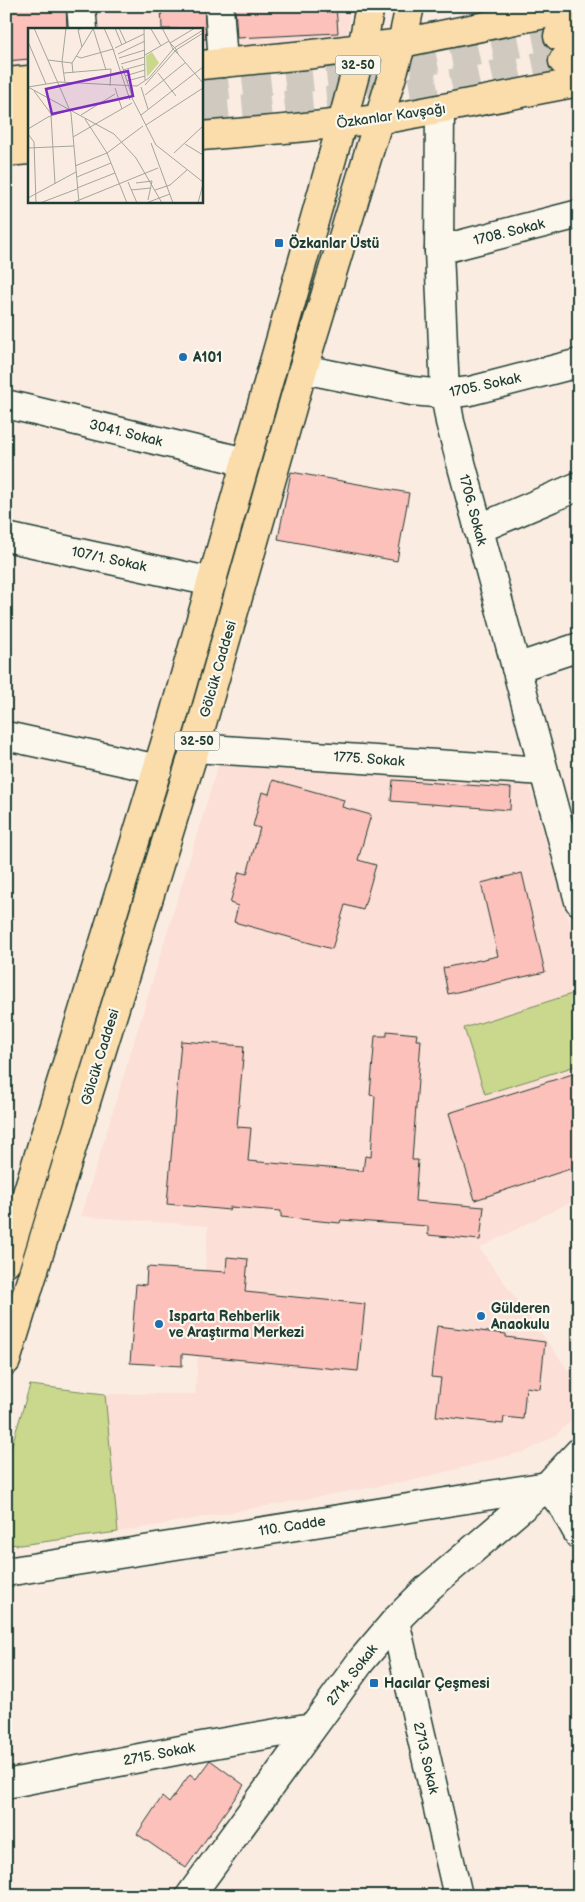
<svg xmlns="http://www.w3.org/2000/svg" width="585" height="1902" font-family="'Balsamiq Sans',sans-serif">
	<rect width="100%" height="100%" fill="#fbece2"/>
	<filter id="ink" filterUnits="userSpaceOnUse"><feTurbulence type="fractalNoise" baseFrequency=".02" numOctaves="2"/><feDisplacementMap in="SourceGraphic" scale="10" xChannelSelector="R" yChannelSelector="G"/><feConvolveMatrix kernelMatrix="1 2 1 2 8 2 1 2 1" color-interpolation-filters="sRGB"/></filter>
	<g filter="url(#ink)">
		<g fill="#fcdfd6">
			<path d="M 6,6 L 350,6 L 348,34 L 201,51 L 201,29 L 29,29 L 29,69 L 6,72 Z"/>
			<path d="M 219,762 L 528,780 L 579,955 L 579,1198 L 479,1248 L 579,1385 L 579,1413 L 556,1435 L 527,1451 L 414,1480 L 118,1532 L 105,1394 L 195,1394 L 208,1226 L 81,1216 Z"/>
		</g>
		<g fill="#c9d88c" stroke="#748a60">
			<path d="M 578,992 L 579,1065 L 485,1094 L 464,1028 Z"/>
			<path d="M 30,1385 L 105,1394 L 118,1532 L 20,1545 L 6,1544 L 6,1464 Z"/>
		</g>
		<g fill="#fdc1bb" stroke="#1f3d34">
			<path d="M 6,6 L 66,6 L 67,29 L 29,29 L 29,59 L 6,61 Z"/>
			<path d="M 161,6 L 204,6 L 206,39 L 201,39 L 201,29 L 162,29 Z"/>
			<path d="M 235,6 L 336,6 L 338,33 L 237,38 Z"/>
			<path d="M 291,472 L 409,493 L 397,561 L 278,539 Z"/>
			<path d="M 273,780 L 344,800 L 342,807 L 371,815 L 358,860 L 376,865 L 363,910 L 345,905 L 332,949 L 234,922 L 238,906 L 230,903 L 239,872 L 247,874 L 260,828 L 253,826 L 262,792 L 269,794 Z"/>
			<path d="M 393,780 L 511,788 L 510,810 L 391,801 Z"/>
			<path d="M 522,873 L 545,972 L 448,994 L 443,968 L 498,956 L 481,883 Z"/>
			<path d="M 387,1031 L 417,1034 L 416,1040 L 421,1040 L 412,1160 L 418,1160 L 415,1201 L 484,1207 L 480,1240 L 428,1235 L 428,1226 L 341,1220 L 340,1223 L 281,1217 L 281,1211 L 230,1207 L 229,1210 L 167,1204 L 181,1041 L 244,1046 L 237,1127 L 251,1128 L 248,1161 L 363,1171 L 365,1156 L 371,1157 L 375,1096 L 370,1095 L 375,1036 L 387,1036 Z"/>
			<path d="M 579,1072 L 579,1166 L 475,1200 L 449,1113 Z"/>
			<path d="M 227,1257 L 248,1259 L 245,1292 L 365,1304 L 358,1371 L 182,1354 L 182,1366 L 130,1363 L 136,1284 L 146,1285 L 147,1267 L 226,1272 Z"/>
			<path d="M 437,1326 L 506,1334 L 506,1337 L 545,1342 L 540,1389 L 526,1387 L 523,1419 L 504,1417 L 503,1424 L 436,1416 L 441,1378 L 431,1377 Z"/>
			<path d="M 210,1760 L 244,1785 L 186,1868 L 137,1834 L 162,1797 L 169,1803 L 190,1774 L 196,1779 Z"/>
		</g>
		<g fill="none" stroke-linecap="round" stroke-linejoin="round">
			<g stroke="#cfc9bf" stroke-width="28" stroke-dasharray="28 14" stroke-linecap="butt">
				<path d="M 201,89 L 381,70 L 558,36"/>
				<path d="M 201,113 L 376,96 L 422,89 L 563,61"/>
			</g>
			<g stroke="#1f3d34" stroke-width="31">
				<g id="minor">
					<path d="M 81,6 L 83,29"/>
					<path d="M 219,6 L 223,63"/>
					<path d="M 440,109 L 439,250 L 445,394 L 450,422 L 579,901"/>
					<path d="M 439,250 L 579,214"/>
					<path d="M 303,369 L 412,391 L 445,394 L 470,391 L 579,363"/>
					<path d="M 6,404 L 246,462"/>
					<path d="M 478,529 L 579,486"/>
					<path d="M 6,537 L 212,582"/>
					<path d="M 516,668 L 579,647"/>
					<path d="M 6,736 L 158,769"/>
					<path d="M 195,748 L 543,771"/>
					<path d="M 547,1486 L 564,1508 L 579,1535"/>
					<path d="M 6,1572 L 579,1481"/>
					<path d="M 395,1621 L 458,1896"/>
					<path d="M 6,1784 L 196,1747 L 312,1727"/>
					<path d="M 190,1896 L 361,1661 L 395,1621 L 428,1588 L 547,1486 L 579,1452"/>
				</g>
			</g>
			<g stroke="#1f3d34" stroke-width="31">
				<g id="major">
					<path d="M 558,36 L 579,31"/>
					<path d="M 563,61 L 579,58"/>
					<path d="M 201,65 L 305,55 L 402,43 L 579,7"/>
					<path d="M 6,82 L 29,80"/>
					<path d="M 6,105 L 29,104"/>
					<path d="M 6,129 L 29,127"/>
					<path d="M 201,136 L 296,128 L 397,117 L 579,82"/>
					<path d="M 6,152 L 29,150"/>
					<path d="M 6,1262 L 172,721 L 342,123 L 362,48 L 370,6"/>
					<path d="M 6,1361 L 195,748 L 303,369 L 402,43 L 410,6"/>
				</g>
			</g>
			<use href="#minor" stroke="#fbf7ec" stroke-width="28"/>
			<use href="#major" stroke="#fbdcab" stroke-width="28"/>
		</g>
	</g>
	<g fill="#1f6fb2" stroke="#fbf7ec" stroke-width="2">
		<rect x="274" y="238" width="10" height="10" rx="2.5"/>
		<circle cx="183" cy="357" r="5"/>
		<circle cx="481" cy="1316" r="5"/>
		<circle cx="159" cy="1324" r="5"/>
		<rect x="369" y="1678" width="10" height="10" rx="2.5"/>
	</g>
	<g text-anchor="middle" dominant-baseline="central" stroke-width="4.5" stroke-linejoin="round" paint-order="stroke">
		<g fill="#fbf7ec" stroke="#61756b" stroke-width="1">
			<rect x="335.5" y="55.5" width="45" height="19" rx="4"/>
			<rect x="174.5" y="731.5" width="45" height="19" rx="4"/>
		</g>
		<g font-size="12" font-weight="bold" fill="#1f3d34">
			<text x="358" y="65">32-50</text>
			<text x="197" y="741">32-50</text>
		</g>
		<g font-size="14" fill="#1f3d34" stroke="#fbf7ec">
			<text transform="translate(391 116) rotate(-8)">Özkanlar Kavşağı</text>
			<text transform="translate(509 232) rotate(-14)">1708. Sokak</text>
			<text transform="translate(485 385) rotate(-12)">1705. Sokak</text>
			<text transform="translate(126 433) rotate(14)">3041. Sokak</text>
			<text transform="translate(473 510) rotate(75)">1706. Sokak</text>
			<text transform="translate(109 559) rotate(12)">107/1. Sokak</text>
			<text transform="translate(218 669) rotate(-74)">Gölcük Caddesi</text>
			<text transform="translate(369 759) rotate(4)">1775. Sokak</text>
			<text transform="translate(100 1057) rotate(-73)">Gölcük Caddesi</text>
			<text transform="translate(292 1526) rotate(-9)">110. Cadde</text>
			<text transform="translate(352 1675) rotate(-52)">2714. Sokak</text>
			<text transform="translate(159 1754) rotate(-11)">2715. Sokak</text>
			<text transform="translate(426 1758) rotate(77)">2713. Sokak</text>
		</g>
		<g font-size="14" font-weight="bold" fill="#1f3d34" stroke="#fbf7ec" text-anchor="start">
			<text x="289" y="243">Özkanlar Üstü</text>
			<text x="193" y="357">A101</text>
			<text x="491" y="1308">Gülderen<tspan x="491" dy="16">Anaokulu</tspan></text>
			<text x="169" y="1316">Isparta Rehberlik<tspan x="169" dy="16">ve Araştırma Merkezi</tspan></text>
			<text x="384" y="1683">Hacılar Çeşmesi</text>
		</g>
	</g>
	<g transform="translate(28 28)">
		<rect width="175" height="175" fill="#fbece2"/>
		<path d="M 124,24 L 131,35 L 119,49 L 118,28 Z" fill="#c9d88c"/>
		<path fill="none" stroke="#a3a69c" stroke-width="1" d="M 6,0 L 43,85 L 51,175M 65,0 L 78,42M 76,0 L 86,23M 87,0 L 94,17M 91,0 L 98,15M 116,0 L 117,52M 134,0 L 142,15 L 167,0M 123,1 L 133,18M 142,15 L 148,21 L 150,26 L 145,21 ZM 1,16 L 18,56M 54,19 L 50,2 L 54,0M 87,20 L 116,6M 85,21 L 102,72M 90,26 L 117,13M 150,26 L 175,55M 117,27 L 141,13M 48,28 L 53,30 L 85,21M 91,30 L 117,22M 20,32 L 44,35M 93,36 L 117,29M 94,38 L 104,68M 95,42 L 117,36M 36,45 L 83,41 L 82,58M 45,45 L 44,35 L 65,1M 130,45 L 148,68M 97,48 L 117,42M 99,53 L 117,48M 37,54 L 34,34 L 38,0M 117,57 L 148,22 L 175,5M 0,59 L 86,106 L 108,130 L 134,175M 0,59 L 31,54 L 109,58 L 121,50 L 146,20 L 175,2M 113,59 L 120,81M 87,60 L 94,81M 6,63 L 24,87M 117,67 L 157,35M 103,68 L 128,117 L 175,154M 23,87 L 27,156M 53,87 L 87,66M 113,87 L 175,39M 57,91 L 79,125 L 99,175M 118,97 L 175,60M 0,101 L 20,89 L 38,83M 0,106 L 6,114 L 8,175M 45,109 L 104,75M 123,115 L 145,175M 157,116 L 175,127M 0,120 L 46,118M 146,125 L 175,98M 47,138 L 79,125 L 115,98M 49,149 L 83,135M 100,154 L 109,175M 108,155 L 124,153 L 120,172M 49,160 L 87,145M 103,162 L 123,160M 127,162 L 142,157 L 159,142M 0,170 L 48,144M 12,175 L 49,161M 44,175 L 130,140M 118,175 L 142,166M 170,175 L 175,156"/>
		<path fill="#7b2cbf" fill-opacity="0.15" stroke="#7b2cbf" stroke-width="2.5" d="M 100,43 L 105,68 L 24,86 L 18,61 Z"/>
		<rect width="175" height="175" fill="none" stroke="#1f3d34" stroke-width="2.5"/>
	</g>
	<rect width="585" height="1902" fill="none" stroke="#fbf7ec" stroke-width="25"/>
	<rect x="12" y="12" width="560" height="1877" fill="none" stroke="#1f3d34" stroke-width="2" filter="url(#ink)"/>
</svg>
